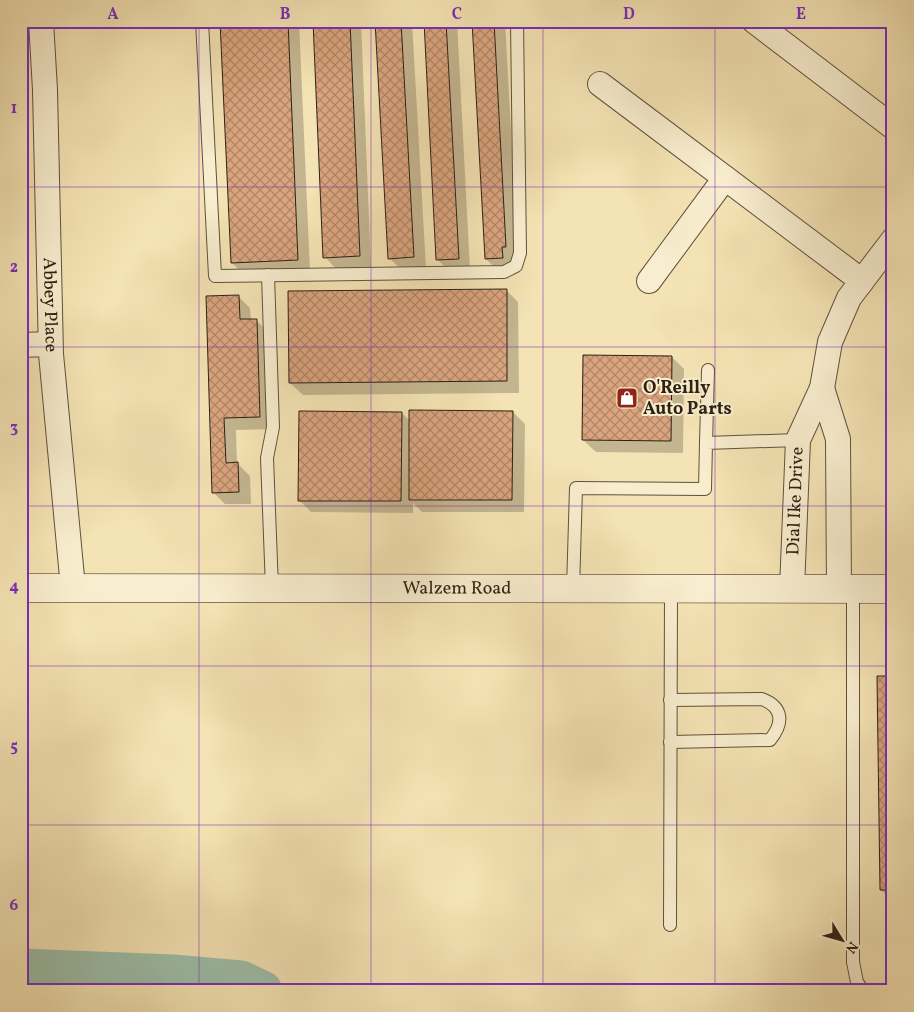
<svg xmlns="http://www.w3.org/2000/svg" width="914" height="1012" font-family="Vollkorn,serif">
	<defs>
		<pattern id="building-cross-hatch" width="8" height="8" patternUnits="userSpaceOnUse" patternTransform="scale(1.25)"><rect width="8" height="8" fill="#daa47e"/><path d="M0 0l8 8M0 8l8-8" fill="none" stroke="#b18566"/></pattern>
	</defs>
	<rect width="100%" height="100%" fill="#f4e3b4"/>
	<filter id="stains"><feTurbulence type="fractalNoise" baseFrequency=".004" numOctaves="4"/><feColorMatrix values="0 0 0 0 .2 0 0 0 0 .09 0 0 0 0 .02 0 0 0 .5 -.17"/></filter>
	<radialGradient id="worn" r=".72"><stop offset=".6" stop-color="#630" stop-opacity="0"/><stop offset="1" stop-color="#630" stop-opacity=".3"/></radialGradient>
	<g fill="#0003">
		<path d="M 221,21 L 299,21 L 310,272 L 244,275 L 232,263 Z"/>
		<path d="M 314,21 L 361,21 L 371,268 L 337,270 L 325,257 Z"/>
		<path d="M 376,21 L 412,21 L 426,269 L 402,270 L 389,258 Z"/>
		<path d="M 425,21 L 457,21 L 470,270 L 450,272 L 437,259 Z"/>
		<path d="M 473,21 L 505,21 L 518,259 L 514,270 L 498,271 L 486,259 Z"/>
		<path d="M 506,290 L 518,302 L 519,393 L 303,395 L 290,383 Z"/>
		<path d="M 238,296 L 250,308 L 251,320 L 256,320 L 269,333 L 271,429 L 236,430 L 237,463 L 250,476 L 251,504 L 225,504 L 213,492 Z"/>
		<path d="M 672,357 L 684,369 L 683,453 L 596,452 L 583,440 Z"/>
		<path d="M 513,412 L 525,424 L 524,512 L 422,512 L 413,503 L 413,513 L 311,512 L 299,500 L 402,413 L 411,422 Z"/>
		<path d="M 893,678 L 893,901 L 881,890 Z"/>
	</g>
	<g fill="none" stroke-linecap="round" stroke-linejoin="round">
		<path stroke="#9cbea9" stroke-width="41" d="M 21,969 L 173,975 L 241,981 L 262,991"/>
	</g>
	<g fill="url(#building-cross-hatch)" stroke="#2c2113">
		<path d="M 220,21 L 288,21 L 298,260 L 231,263 Z"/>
		<path d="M 313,21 L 350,21 L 360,256 L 323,258 Z"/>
		<path d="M 375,21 L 401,21 L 414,257 L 388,259 Z"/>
		<path d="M 424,21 L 446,21 L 459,259 L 436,260 Z"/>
		<path d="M 472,21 L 494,21 L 506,247 L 502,247 L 503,258 L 485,259 Z"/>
		<path d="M 507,289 L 507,381 L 289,383 L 288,291 Z"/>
		<path d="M 239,295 L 240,319 L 257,319 L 260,417 L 224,418 L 226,463 L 238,462 L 239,492 L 212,493 L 206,296 Z"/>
		<path d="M 583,355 L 672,356 L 671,441 L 582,440 Z"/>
		<path d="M 409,410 L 513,411 L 512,500 L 409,500 Z"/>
		<path d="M 299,411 L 402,412 L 401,501 L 298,501 Z"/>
		<path d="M 877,676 L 893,676 L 893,890 L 880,890 Z"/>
	</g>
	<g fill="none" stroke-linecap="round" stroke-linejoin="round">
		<g stroke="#5e523b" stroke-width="14">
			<g id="service">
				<path d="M 202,21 L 215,276 L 504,272 L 516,266 L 520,253 L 517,21"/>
				<path d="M 268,275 L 273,427 L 267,458 L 272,588"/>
				<path d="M 706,443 L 708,370"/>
				<path d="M 573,589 L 576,488 L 705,489 L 706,443 L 798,440"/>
				<path d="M 853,590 L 853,962 L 857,982 L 863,991"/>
				<path d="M 670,742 L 770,740 C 784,723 783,707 762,699 L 670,700"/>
				<path d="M 670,925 L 671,589"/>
			</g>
		</g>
		<g stroke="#5e523b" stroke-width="26">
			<g id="minor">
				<path id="s1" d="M 41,21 L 45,90 L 51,354 L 73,588"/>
				<path d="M 754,21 L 893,127"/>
				<path d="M 600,84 L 862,281"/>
				<path d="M 649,281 L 725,178"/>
				<path d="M 21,345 L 50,344"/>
				<path d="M 822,388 L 838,439 L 839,590"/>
				<path id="s2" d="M 792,589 L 798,440 L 822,388 L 830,342 L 849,298 L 893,240"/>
			</g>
		</g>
		<g stroke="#2c2113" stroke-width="29">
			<g id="secondary">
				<path id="s3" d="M 21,588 L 893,589"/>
			</g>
		</g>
		<use href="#service" stroke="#f8edce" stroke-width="12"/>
		<use href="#minor" stroke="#f8edce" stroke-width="24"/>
		<use href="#secondary" stroke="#f8edce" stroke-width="28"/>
	</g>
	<path fill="none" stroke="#7b2cbf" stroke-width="1" stroke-opacity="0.55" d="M 199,21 L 199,991M 371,21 L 371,991M 543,21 L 543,991M 715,21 L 715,991M 21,187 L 893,187M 21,347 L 893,347M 21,506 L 893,506M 21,666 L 893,666M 21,825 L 893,825"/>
	<defs>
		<g id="shop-square" transform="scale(1.125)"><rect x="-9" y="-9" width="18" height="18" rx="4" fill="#8f2418" stroke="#f8edce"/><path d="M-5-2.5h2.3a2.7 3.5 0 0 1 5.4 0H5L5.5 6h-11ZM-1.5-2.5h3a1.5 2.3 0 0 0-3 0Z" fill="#fff"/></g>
	</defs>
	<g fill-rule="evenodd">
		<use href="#shop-square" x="627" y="398"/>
	</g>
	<g text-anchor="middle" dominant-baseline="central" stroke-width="4" stroke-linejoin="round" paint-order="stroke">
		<g font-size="18" fill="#2c2113" stroke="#f8edce">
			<text stroke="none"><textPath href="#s1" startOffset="284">Abbey Place</textPath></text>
			<text stroke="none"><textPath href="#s2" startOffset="88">Dial Ike Drive</textPath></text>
			<text stroke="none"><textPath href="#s3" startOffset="436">Walzem Road</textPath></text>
		</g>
		<g font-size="18" font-weight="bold" fill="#2c2113" stroke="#f8edce" text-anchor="start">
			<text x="643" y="388">O'Reilly<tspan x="643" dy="21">Auto Parts</tspan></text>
		</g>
	</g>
	<rect width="914" height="1012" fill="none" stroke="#f4e3b4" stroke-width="55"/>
	<g transform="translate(842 940) rotate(127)" stroke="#f8edce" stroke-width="4" paint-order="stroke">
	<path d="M0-4L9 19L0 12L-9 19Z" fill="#2c2113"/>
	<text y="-8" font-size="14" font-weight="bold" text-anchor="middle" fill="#2c2113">N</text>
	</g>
	<rect x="28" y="28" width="858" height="956" fill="none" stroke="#7b2cbf" stroke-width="2"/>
	<g font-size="16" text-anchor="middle" font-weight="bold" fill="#7b2cbf">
		<text x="113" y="19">A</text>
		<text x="285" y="19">B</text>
		<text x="457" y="19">C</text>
		<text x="629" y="19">D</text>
		<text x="801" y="19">E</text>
		<text x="14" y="113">1</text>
		<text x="14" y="272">2</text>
		<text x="14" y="432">3</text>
		<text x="14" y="591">4</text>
		<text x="14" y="751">5</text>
		<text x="14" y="910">6</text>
	</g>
	<rect width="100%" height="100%" filter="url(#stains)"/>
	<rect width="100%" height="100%" fill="url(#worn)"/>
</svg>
